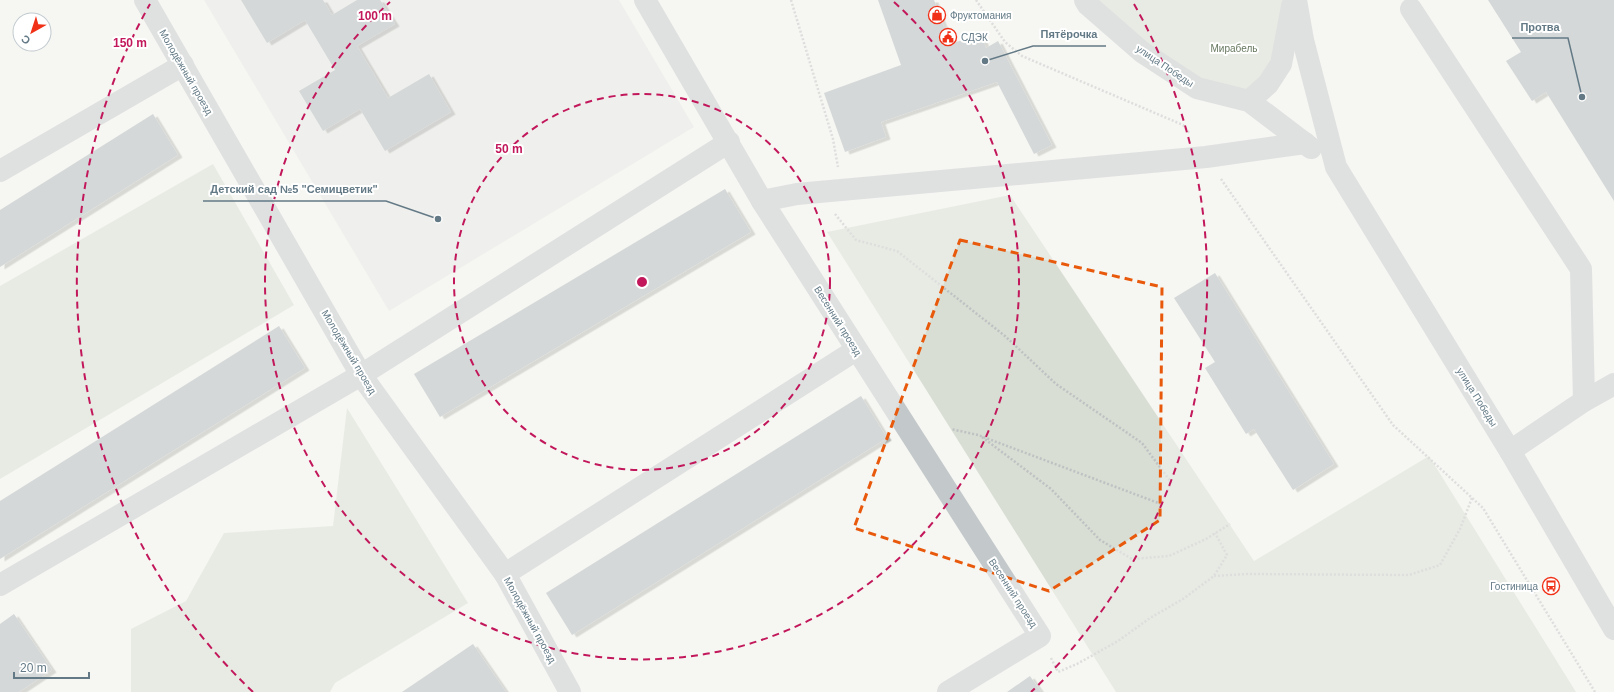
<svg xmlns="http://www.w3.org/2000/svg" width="1614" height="692" font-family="Arial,sans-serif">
	<defs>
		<filter id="shadow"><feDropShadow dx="4.5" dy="2.5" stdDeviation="0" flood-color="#0004"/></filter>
	</defs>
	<rect width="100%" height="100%" fill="#f6f6f2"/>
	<path fill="#e7e7e6" d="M 204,0 L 619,0 L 694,127 L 389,311 Z"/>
	<g fill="#d8ded3">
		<path d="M 1085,0 L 1293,0 L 1281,64 L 1249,101 L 1197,88 Z"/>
		<path d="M 213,164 L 294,305 L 0,479 L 0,286 Z"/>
		<path d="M 1010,195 L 1254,561 L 1429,456 L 1576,692 L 1116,692 L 827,232 Z"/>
		<path d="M 347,408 L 468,603 L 335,683 L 330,692 L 131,692 L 131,629 L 186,601 L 224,533 L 333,526 Z"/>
	</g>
	<g fill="#aab4b8" filter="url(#shadow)">
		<path d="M 241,0 L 323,0 L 332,15 L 357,0 L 380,0 L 395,24 L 357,46 L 388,98 L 429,74 L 451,112 L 385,151 L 360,109 L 323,131 L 299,91 L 335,70 L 305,20 L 267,43 Z"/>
		<path d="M 878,0 L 934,0 L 950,44 L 981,34 L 986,48 L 998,41 L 1052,145 L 1034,154 L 997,82 L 881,122 L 886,137 L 845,152 L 824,93 L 901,65 Z"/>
		<path d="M 1488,0 L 1614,0 L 1614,201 L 1546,92 L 1532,101 L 1506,61 L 1521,52 Z"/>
		<path d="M 153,114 L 178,155 L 0,267 L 0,210 Z"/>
		<path d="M 725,189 L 751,232 L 440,417 L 414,374 Z"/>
		<path d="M 1215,273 L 1334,464 L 1293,490 L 1254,429 L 1246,434 L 1205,368 L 1215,362 L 1174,298 Z"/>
		<path d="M 279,326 L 305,368 L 0,559 L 0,501 Z"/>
		<path d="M 861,396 L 887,438 L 572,635 L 546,593 Z"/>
		<path d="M 14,614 L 52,670 L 19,692 L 0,692 L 0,624 Z"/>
		<path d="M 473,644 L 506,692 L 402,692 Z"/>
		<path d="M 1030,676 L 1041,692 L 1007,692 Z"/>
	</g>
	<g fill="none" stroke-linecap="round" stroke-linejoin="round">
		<g stroke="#bfc1c3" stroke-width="2.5" stroke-dasharray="2 2" stroke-linecap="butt">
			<path d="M 791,0 L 833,139 L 838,167"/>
			<path d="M 976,0 L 1005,42 L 1022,56 L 1183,125 L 1190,134"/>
			<path d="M 1221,179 L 1393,425 L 1483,508 L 1595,692"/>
			<path d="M 835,214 L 856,240 L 897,251 L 1005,336 L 1056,384 L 1142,443 L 1171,482 L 1161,504 L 978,435 L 951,429"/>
			<path d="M 982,437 L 1051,489 L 1100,540 L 1132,559 L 1169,556 L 1206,539 L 1230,524"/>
			<path d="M 1214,576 L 1246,574 L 1409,575 L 1440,565 L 1460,529 L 1472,498"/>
			<path d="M 1051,658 L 1058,672 L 1077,664 L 1118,641 L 1150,618 L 1183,599 L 1214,576 L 1227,555 L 1215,533"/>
		</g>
		<g stroke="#c3c8cb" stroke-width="22">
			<path d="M 145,0 L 361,375 L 505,574 L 570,692"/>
			<path d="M 645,0 L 762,201 L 1040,636 L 948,692"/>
			<path d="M 1085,0 L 1088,5 L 1142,52 L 1197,88 L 1249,101 L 1311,148"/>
			<path d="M 1296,0 L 1303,40 L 1336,167 L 1510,451 L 1614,629"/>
			<path d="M 1411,9 L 1581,269 L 1584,401 L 1510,451"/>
			<path d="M 1249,101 L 1268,84 L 1281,64 L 1292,6"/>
			<path d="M 0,171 L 183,65"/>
			<path d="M 762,201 L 797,194 L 1206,157 L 1305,143"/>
			<path d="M 1584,401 L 1614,384"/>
			<path d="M 505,574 L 856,350"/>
			<path d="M 0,585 L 361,375 L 729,142"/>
		</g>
	</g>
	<path d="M0 0H1614V692H0ZM 960,240 L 1162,287 L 1160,520 L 1049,591 L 854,528 Z" fill="#f6f6f2" fill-opacity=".55" fill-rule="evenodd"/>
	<path fill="none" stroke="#e8590c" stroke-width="3" stroke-dasharray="8 5" stroke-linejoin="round" d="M 960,240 L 1162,287 L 1160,520 L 1049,591 L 854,528 Z"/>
	<g fill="none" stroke="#c2185b" stroke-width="2" stroke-dasharray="7 5">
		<circle cx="642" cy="282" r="188"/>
		<path d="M894 2A377 377 0 1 1 390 2"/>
		<path d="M253 692A565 565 0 0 1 150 4M1134 4A565 565 0 0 1 1031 692"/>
	</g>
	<defs>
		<g id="shop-ring" transform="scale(0.9)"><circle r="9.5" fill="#fff" stroke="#f03118" stroke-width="1.5"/><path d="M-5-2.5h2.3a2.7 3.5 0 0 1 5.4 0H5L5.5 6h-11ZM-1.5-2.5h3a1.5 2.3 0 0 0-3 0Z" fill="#f03118"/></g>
		<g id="civic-ring" transform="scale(0.9)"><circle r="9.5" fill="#fff" stroke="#f03118" stroke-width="1.5"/><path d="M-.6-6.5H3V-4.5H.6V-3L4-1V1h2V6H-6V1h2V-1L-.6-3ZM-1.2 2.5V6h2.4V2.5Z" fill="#f03118"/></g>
		<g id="bus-ring" transform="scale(0.9)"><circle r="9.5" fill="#fff" stroke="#f03118" stroke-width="1.5"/><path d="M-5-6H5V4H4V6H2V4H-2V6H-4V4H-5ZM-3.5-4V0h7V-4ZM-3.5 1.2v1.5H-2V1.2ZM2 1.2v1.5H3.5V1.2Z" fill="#f03118"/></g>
	</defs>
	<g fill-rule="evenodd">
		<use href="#shop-ring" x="937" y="15"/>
		<use href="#civic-ring" x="948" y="37"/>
		<use href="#bus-ring" x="1551" y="586"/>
	</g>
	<g text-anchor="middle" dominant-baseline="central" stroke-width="4" stroke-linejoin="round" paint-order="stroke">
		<g font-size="10" fill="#637a86" stroke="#fff" text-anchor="start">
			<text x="950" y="15">Фруктомания</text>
			<text x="961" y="37">СДЭК</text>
			<text x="1538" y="586" text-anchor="end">Гостиница</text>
		</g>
		<g font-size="10" fill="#66775e" stroke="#fff">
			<text x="1234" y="48">Мирабель</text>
		</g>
		<g font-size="10" fill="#637a86" stroke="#fff">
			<text transform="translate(1165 66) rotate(34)">улица Победы</text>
			<text transform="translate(186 72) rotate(60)">Молодёжный проезд</text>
			<text transform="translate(838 321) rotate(58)">Весенний проезд</text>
			<text transform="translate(349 352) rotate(59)">Молодёжный проезд</text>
			<text transform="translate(1477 397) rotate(58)">улица Победы</text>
			<text transform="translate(1013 593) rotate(57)">Весенний проезд</text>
			<text transform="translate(530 620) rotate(61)">Молодёжный проезд</text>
		</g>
	</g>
	<circle cx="642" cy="282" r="6" fill="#c2185b" stroke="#fff" stroke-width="2"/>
	<g font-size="12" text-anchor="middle" font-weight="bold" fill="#c2185b" stroke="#fff" stroke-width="4" stroke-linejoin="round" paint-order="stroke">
		<text x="375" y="20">100 m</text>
		<text x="130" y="47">150 m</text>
		<text x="509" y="153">50 m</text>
	</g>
	<path fill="none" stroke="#637a86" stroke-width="1.5" d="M1582 97L1568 38H1512M985 61L1033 46H1106M438 219L386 201H203"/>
	<g fill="#637a86" stroke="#fff" stroke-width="1.5">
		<circle cx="1582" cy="97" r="4"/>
		<circle cx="985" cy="61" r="4"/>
		<circle cx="438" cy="219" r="4"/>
	</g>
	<g font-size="11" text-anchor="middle" font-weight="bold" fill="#637a86" stroke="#fff" stroke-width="4" stroke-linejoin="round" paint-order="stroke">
		<text x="1540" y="31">Протва</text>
		<text x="1069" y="38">Пятёрочка</text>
		<text x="294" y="193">Детский сад №5 "Семицветик"</text>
	</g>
	<g transform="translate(32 32) rotate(219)"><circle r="19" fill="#ffffff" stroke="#c1cacf"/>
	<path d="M0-3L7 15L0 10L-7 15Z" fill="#f03118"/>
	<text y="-6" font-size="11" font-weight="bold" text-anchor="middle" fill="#637a86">С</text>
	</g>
	<path d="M14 672v6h75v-6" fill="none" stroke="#637a86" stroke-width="2"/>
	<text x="20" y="672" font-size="12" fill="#637a86" stroke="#ffffff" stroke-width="3" paint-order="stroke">20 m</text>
</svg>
